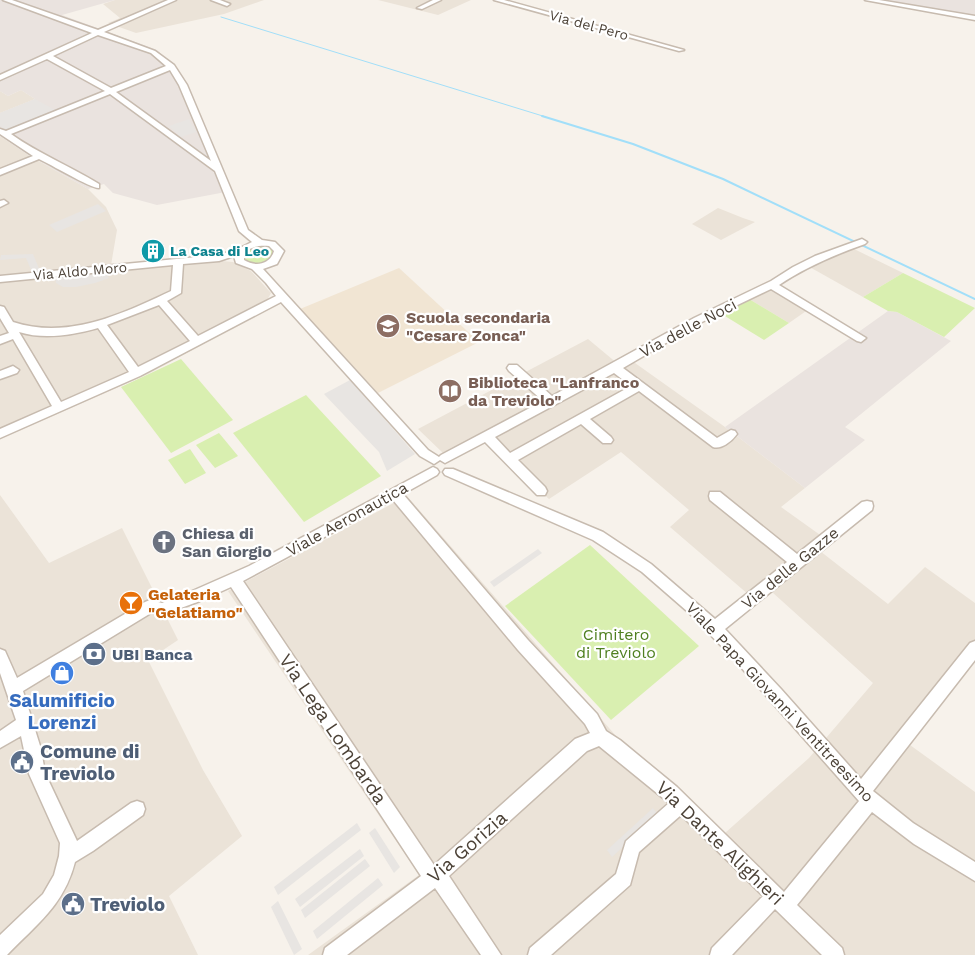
<svg xmlns="http://www.w3.org/2000/svg" width="975" height="955" font-family="'Work Sans',sans-serif">
	<rect width="100%" height="100%" fill="#f7f2eb"/>
	<g fill="#ebe3d8">
		<path d="M 115,0 L 264,0 L 224,14 L 136,33 L 108,23 L 120,18 L 103,4 Z"/>
		<path d="M 378,0 L 471,0 L 438,15 Z"/>
		<path d="M 21,90 L 35,99 L 0,113 L 0,91 L 8,96 Z"/>
		<path d="M 0,136 L 30,156 L 88,189 L 106,207 L 117,230 L 110,271 L 222,261 L 233,262 L 251,271 L 271,293 L 260,313 L 148,374 L 0,439 Z"/>
		<path d="M 718,208 L 743,218 L 755,222 L 721,240 L 692,224 Z"/>
		<path d="M 850,247 L 903,273 L 863,297 L 806,265 Z"/>
		<path d="M 772,287 L 809,309 L 789,323 L 749,299 Z"/>
		<path d="M 588,339 L 618,364 L 628,358 L 725,427 L 805,488 L 781,507 L 830,542 L 820,551 L 888,604 L 925,567 L 975,603 L 975,659 L 910,745 L 975,792 L 975,955 L 308,955 L 419,875 L 228,591 L 407,496 L 616,736 L 725,833 L 809,758 L 873,683 L 762,583 L 749,595 L 670,527 L 689,510 L 621,452 L 549,499 L 484,441 L 443,453 L 418,429 Z"/>
		<path d="M 0,495 L 49,563 L 122,528 L 178,640 L 148,660 L 203,770 L 242,836 L 169,896 L 198,955 L 0,955 Z"/>
	</g>
	<g fill="#eae3df">
		<path d="M 0,0 L 115,0 L 62,15 L 157,50 L 173,65 L 231,191 L 157,205 L 113,193 L 104,184 L 88,189 L 30,156 L 0,136 L 0,113 L 35,99 L 21,90 L 8,96 L 0,91 Z"/>
		<path d="M 874,0 L 975,0 L 975,17 Z"/>
		<path d="M 888,311 L 897,312 L 951,341 L 845,427 L 865,440 L 805,488 L 725,427 Z"/>
	</g>
	<path fill="#f1e5d3" d="M 399,268 L 479,342 L 378,393 L 300,309 Z"/>
	<g fill="#d9efb0">
		<path d="M 258,246 L 271,248 L 274,253 L 272,258 L 258,264 L 246,262 L 243,257 C 245,249 252,247 258,246 Z"/>
		<path d="M 903,273 L 975,308 L 944,337 L 897,312 L 888,311 L 863,297 Z"/>
		<path d="M 749,299 L 789,323 L 764,340 L 720,313 Z"/>
		<path d="M 181,359 L 233,420 L 171,453 L 121,387 Z"/>
		<path d="M 306,395 L 381,476 L 304,522 L 233,433 Z"/>
		<path d="M 219,433 L 238,456 L 215,468 L 196,445 Z"/>
		<path d="M 190,449 L 206,473 L 185,484 L 168,460 Z"/>
		<path d="M 590,545 L 699,646 L 611,720 L 505,606 Z"/>
	</g>
	<g fill="#e8e5e2">
		<path d="M 35,99 L 55,110 L 6,130 L 0,126 L 0,113 Z"/>
		<path d="M 189,119 L 196,132 L 181,137 L 169,126 Z"/>
		<path d="M 98,204 L 106,211 L 57,232 L 49,225 Z"/>
		<path d="M 33,254 L 40,271 L 32,272 L 26,258 L 0,260 L 1,255 Z"/>
		<path d="M 103,271 L 109,278 L 95,283 L 76,287 L 63,287 L 56,283 L 55,276 Z"/>
		<path d="M 350,380 L 415,454 L 387,471 L 379,452 L 324,394 Z"/>
		<path d="M 538,549 L 542,553 L 494,587 L 490,582 Z"/>
		<path d="M 653,808 L 658,815 L 612,857 L 607,850 Z"/>
		<path d="M 357,823 L 361,830 L 278,895 L 274,887 Z"/>
		<path d="M 375,828 L 400,867 L 394,873 L 369,833 Z"/>
		<path d="M 360,849 L 364,856 L 300,907 L 295,899 Z"/>
		<path d="M 365,859 L 370,866 L 305,918 L 301,910 Z"/>
		<path d="M 378,878 L 383,885 L 317,939 L 313,931 Z"/>
		<path d="M 278,901 L 302,949 L 294,955 L 271,907 Z"/>
	</g>
	<g fill="none" stroke-linecap="round" stroke-linejoin="round">
		<path stroke="#a2dff9" stroke-width="1" d="M 221,17 L 546,117"/>
		<path stroke="#a2dff9" stroke-width="2" d="M 542,116 L 633,144 L 723,179 L 975,299"/>
		<g stroke="#c7bbaf" stroke-width="3">
			<g id="minor">
				<path d="M 3,0 L 12,0 L 98,30 L 168,0 L 176,0 L 104,32 L 155,51 L 174,65 L 187,85 L 248,230 L 262,240 L 275,242 L 284,251 L 277,264 L 263,269 L 428,450 L 439,457 L 441,455 L 543,401 L 509,371 L 507,368 L 509,365 L 517,365 L 552,396 L 694,318 L 771,281 L 793,267 L 815,256 L 862,239 L 867,242 L 865,244 C 834,255 806,267 779,285 L 866,338 L 861,342 L 857,341 L 771,289 L 702,322 L 623,368 L 717,438 L 731,430 L 735,431 L 737,434 C 732,441 721,450 713,447 L 639,391 L 590,419 L 611,437 L 613,440 L 611,443 L 603,443 L 581,424 L 518,460 L 545,487 L 547,491 L 545,495 L 537,495 L 485,442 L 445,463 L 440,460 L 434,464 L 420,456 L 281,302 L 140,376 L 0,438 L 0,429 L 52,406 L 13,339 L 0,344 L 0,336 L 9,333 L 0,318 L 0,306 L 4,307 L 13,322 C 68,340 122,314 171,291 L 173,265 L 0,282 L 0,276 L 218,255 L 236,250 L 252,242 L 239,231 L 215,171 L 110,94 L 11,134 C 39,154 70,166 99,184 L 99,188 C 92,189 50,164 39,159 L 0,175 L 0,169 L 33,156 L 0,134 L 0,129 L 6,131 L 105,91 L 47,59 L 0,80 L 0,75 L 92,33 ZM 98,35 L 151,53 L 166,66 L 111,88 L 53,56 ZM 170,70 L 179,85 L 211,161 L 116,92 ZM 269,246 L 274,251 C 270,265 255,267 244,260 L 244,253 C 251,247 259,245 269,246 ZM 234,256 L 236,263 L 252,269 L 266,283 L 276,296 L 198,336 L 167,301 L 181,293 L 183,264 L 219,261 ZM 159,305 L 190,341 L 138,367 L 107,325 ZM 98,328 L 129,372 L 61,402 L 19,332 C 44,340 73,335 98,328 ZM 614,373 L 631,386 L 510,453 L 495,437 Z"/>
				<path d="M 211,0 L 220,0 L 230,4 L 227,6 Z"/>
				<path d="M 433,0 L 441,0 L 422,9 L 417,8 Z"/>
				<path d="M 494,0 L 504,0 L 684,50 L 679,51 Z"/>
				<path d="M 865,0 L 879,0 L 975,16 L 975,20 Z"/>
				<path d="M 4,200 L 8,203 L 0,207 L 0,201 Z"/>
				<path d="M 13,366 L 19,370 L 17,373 L 0,379 L 0,371 Z"/>
				<path d="M 433,467 L 437,469 L 439,472 L 437,475 L 403,494 L 528,640 L 597,714 L 606,731 L 620,740 L 677,787 L 784,892 L 859,801 L 731,656 L 688,612 L 642,572 L 593,540 L 445,475 L 443,472 L 445,469 L 453,469 L 603,532 L 651,564 L 715,619 L 787,562 L 710,500 L 709,496 L 710,492 L 720,492 L 797,554 L 862,502 L 867,501 L 872,502 L 873,506 L 872,510 L 725,629 L 781,689 L 861,779 L 970,643 L 975,641 L 975,660 L 873,791 L 913,823 L 975,862 L 975,881 L 914,844 L 872,812 L 797,905 L 842,948 L 844,955 L 822,955 L 775,909 L 732,955 L 710,955 L 712,948 L 763,896 L 681,815 L 639,852 L 630,885 L 551,955 L 528,955 L 530,948 L 616,874 L 626,841 L 669,803 L 599,746 L 587,751 L 449,876 L 501,955 L 481,955 L 435,888 L 347,955 L 323,955 L 325,948 L 421,876 L 231,587 L 200,601 L 162,615 L 151,613 L 23,691 L 41,749 L 45,773 L 77,841 L 131,803 L 137,801 L 143,803 L 145,809 L 143,815 L 93,851 L 75,862 C 64,905 37,924 7,955 L 0,955 L 0,935 L 43,894 L 54,875 L 59,856 L 60,843 L 29,774 L 21,736 L 0,748 L 0,731 L 16,720 L 0,673 L 0,649 L 5,651 L 17,678 L 145,602 L 150,600 L 162,603 L 190,592 L 249,566 ZM 393,500 L 518,650 L 585,724 L 590,733 L 575,739 L 434,865 L 243,581 Z"/>
			</g>
		</g>
		<use href="#minor" fill="#fff" fill-rule="evenodd"/>
	</g>
	<defs>
		<g id="building-disc" transform="scale(1.25)"><circle r="9.5" fill="#0f9aa8" stroke="#fff"/><path d="M-4-6H4V6H1V3H-1V6H-4ZM-2.5-4.3h1.7v1.8h-1.7ZM.8-4.3h1.7v1.8H.8ZM-2.5-1h1.7V.8h-1.7ZM.8-1h1.7V.8H.8Z" fill="#fff"/></g>
		<g id="school-disc" transform="scale(1.25)"><circle r="9.5" fill="#8d6e63" stroke="#fff"/><path d="M0-5L7-2L0 1L-7-2ZM-4 1L0 2.5L4 1V4Q0 6-4 4Z" fill="#fff"/></g>
		<g id="library-disc" transform="scale(1.25)"><circle r="9.5" fill="#8d6e63" stroke="#fff"/><path d="M-6-4Q-3-5.5-.7-3.5V5Q-3 3-6 4ZM6-4Q3-5.5 .7-3.5V5Q3 3 6 4Z" fill="#fff"/></g>
		<g id="church-disc" transform="scale(1.25)"><circle r="9.5" fill="#6b7280" stroke="#fff"/><path d="M-1.2-6h2.4v3.5h3.3v2.4h-3.3V6h-2.4V-.1h-3.3v-2.4h3.3Z" fill="#fff"/></g>
		<g id="bar-disc" transform="scale(1.25)"><circle r="9.5" fill="#e8710a" stroke="#fff"/><path d="M-6-5H6L.8 .8V4.5H3.5V6h-7V4.5H-.8V.8Z" fill="#fff"/></g>
		<g id="bank-disc" transform="scale(1.25)"><circle r="9.5" fill="#5c6f8a" stroke="#fff"/><path d="M-6-4H6V4H-6ZM0-2.3a2.3 2.3 0 1 0 0 4.6a2.3 2.3 0 1 0 0-4.6Z" fill="#fff"/></g>
		<g id="shop-disc" transform="scale(1.25)"><circle r="9.5" fill="#3f7fe0" stroke="#fff"/><path d="M-5-2.5h2.3a2.7 3.5 0 0 1 5.4 0H5L5.5 6h-11ZM-1.5-2.5h3a1.5 2.3 0 0 0-3 0Z" fill="#fff"/></g>
		<g id="civic-disc" transform="scale(1.25)"><circle r="9.5" fill="#5c6f8a" stroke="#fff"/><path d="M-.6-6.5H3V-4.5H.6V-3L4-1V1h2V6H-6V1h2V-1L-.6-3ZM-1.2 2.5V6h2.4V2.5Z" fill="#fff"/></g>
	</defs>
	<g fill-rule="evenodd">
		<use href="#building-disc" x="153" y="251"/>
		<use href="#school-disc" x="388" y="326"/>
		<use href="#library-disc" x="450" y="391"/>
		<use href="#church-disc" x="164" y="542"/>
		<use href="#bar-disc" x="131" y="603"/>
		<use href="#bank-disc" x="94" y="654"/>
		<use href="#shop-disc" x="62" y="673"/>
		<use href="#civic-disc" x="22" y="762"/>
		<use href="#civic-disc" x="73" y="904"/>
	</g>
	<g text-anchor="middle" dominant-baseline="central" stroke-width="4.5" stroke-linejoin="round" paint-order="stroke">
		<g font-size="14" fill="#4c4237" stroke="#fff">
			<text transform="translate(589 25) rotate(15)">Via del Pero</text>
			<text transform="translate(80 271) rotate(-5)">Via Aldo Moro</text>
		</g>
		<g font-size="14" font-weight="bold" fill="#0d838f" stroke="#fff" text-anchor="start">
			<text x="170" y="251">La Casa di Leo</text>
		</g>
		<g font-size="16" font-weight="bold" fill="#785e54" stroke="#fff" text-anchor="start">
			<text x="406" y="317">Scuola secondaria<tspan x="406" dy="18">"Cesare Zonca"</tspan></text>
			<text x="468" y="382">Biblioteca "Lanfranco<tspan x="468" dy="18">da Treviolo"</tspan></text>
		</g>
		<g font-size="16" fill="#4c4237" stroke="#fff">
			<text transform="translate(688 328) rotate(-28)">Via delle Noci</text>
			<text transform="translate(347 519) rotate(-29)">Viale Aeronautica</text>
			<text transform="translate(790 568) rotate(-39)">Via delle Gazze</text>
			<text transform="translate(780 702) rotate(47)">Viale Papa Giovanni Ventitreesimo</text>
		</g>
		<g font-size="16" font-weight="bold" fill="#5b616d" stroke="#fff" text-anchor="start">
			<text x="182" y="533">Chiesa di<tspan x="182" dy="18">San Giorgio</tspan></text>
		</g>
		<g font-size="16" font-weight="bold" fill="#c56008" stroke="#fff" text-anchor="start">
			<text x="148" y="594">Gelateria<tspan x="148" dy="18">"Gelatiamo"</tspan></text>
		</g>
		<g font-size="16" fill="#508021" stroke="#fff">
			<text x="616" y="634">Cimitero<tspan x="616" dy="18">di Treviolo</tspan></text>
		</g>
		<g font-size="16" font-weight="bold" fill="#4e5e75" stroke="#fff" text-anchor="start">
			<text x="112" y="654">UBI Banca</text>
		</g>
		<g font-size="19" font-weight="bold" fill="#366cbe" stroke="#fff">
			<text x="62" y="700">Salumificio<tspan x="62" dy="22">Lorenzi</tspan></text>
		</g>
		<g font-size="19" fill="#4c4237" stroke="#fff">
			<text transform="translate(333 729) rotate(56)">Via Lega Lombarda</text>
			<text transform="translate(720 843) rotate(44)">Via Dante Alighieri</text>
			<text transform="translate(467 847) rotate(-41)">Via Gorizia</text>
		</g>
		<g font-size="19" font-weight="bold" fill="#4e5e75" stroke="#fff" text-anchor="start">
			<text x="40" y="751">Comune di<tspan x="40" dy="22">Treviolo</tspan></text>
			<text x="90" y="904">Treviolo</text>
		</g>
	</g>
</svg>
